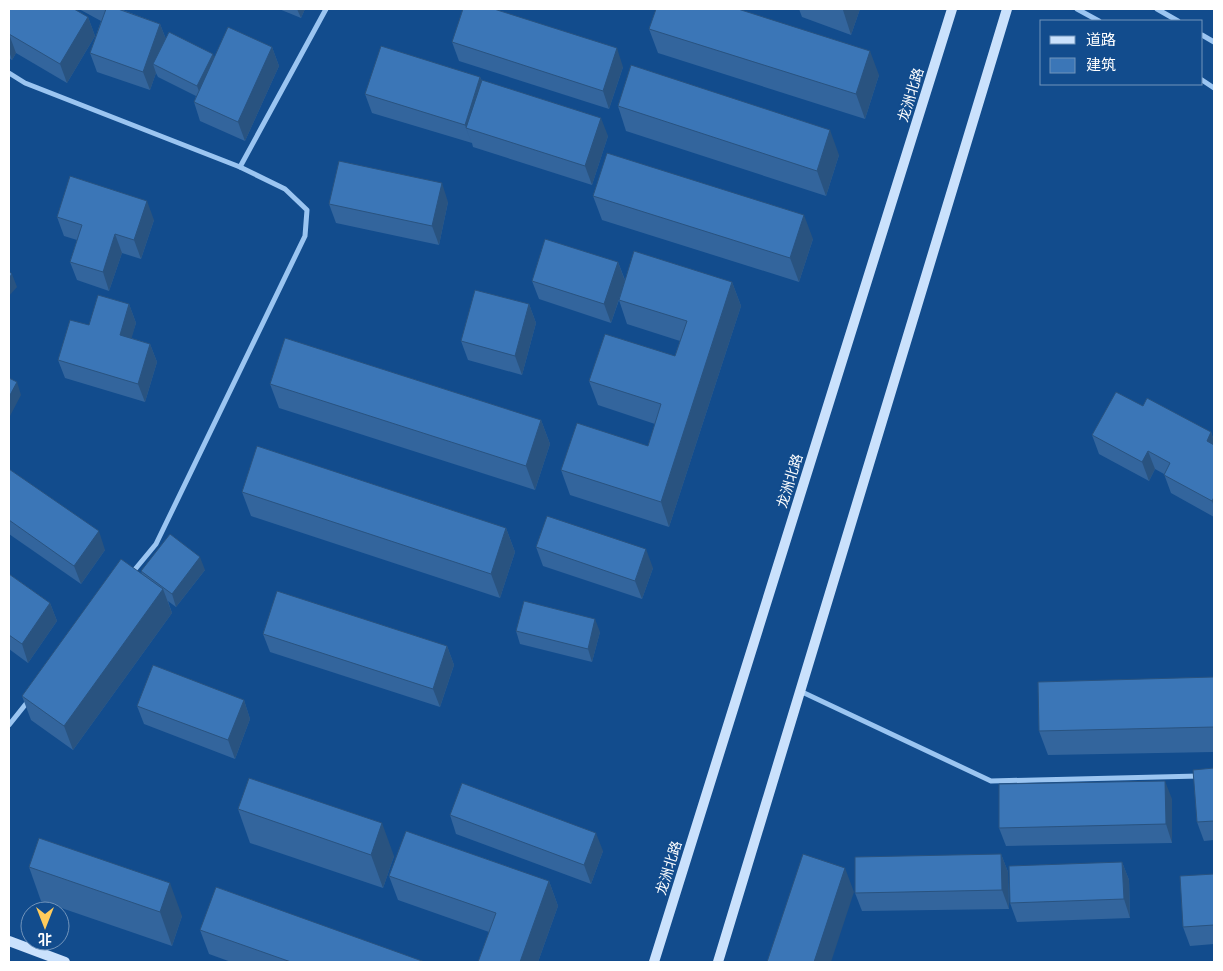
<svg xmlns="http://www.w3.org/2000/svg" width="1223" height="971" font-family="Figtree,'Noto Sans SC',sans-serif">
	<rect width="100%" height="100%" fill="#124c8d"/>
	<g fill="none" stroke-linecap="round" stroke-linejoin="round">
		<g stroke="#9bc5f1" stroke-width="5">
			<path d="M 1077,9 L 1099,21"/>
			<path d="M 1157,9 L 1178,21"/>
			<path d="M 1202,35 L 1214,42"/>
			<path d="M 9,73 L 25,83 L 240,167"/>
			<path d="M 1202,80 L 1214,88"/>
			<path d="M 132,573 L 156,544 L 305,236 L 307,210 L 285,189 L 240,167 L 326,9"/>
			<path d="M 800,691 L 991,781 L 1199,776"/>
			<path d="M 9,725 L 29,700"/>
		</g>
		<g stroke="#cae1fc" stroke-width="10">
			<path d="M 9,941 L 65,962"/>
			<path d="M 654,962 L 952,9"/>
			<path d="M 718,962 L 1007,9"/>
		</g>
	</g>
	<g fill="#33659d">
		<path d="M 9,9 L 88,17 L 95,36 L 67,83 L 16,53 L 12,60 L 9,58 Z"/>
		<path d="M 79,9 L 120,9 L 160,24 L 166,39 L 214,57 L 272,47 L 279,66 L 245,141 L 200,121 L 194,102 L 196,96 L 158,77 L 156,73 L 150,90 L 97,72 L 90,53 L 101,21 Z"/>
		<path d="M 279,9 L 305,9 L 301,18 Z"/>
		<path d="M 799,9 L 860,9 L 851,35 L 802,17 Z"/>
		<path d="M 649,29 L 879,75 L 865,119 L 658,53 Z"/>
		<path d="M 452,42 L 623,67 L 609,109 L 459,61 Z"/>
		<path d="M 480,77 L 482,81 L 608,136 L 592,185 L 473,147 L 472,143 L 372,113 L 365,94 Z"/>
		<path d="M 618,106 L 839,155 L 826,196 L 626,131 Z"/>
		<path d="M 593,196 L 813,239 L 799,282 L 602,220 Z"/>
		<path d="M 448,202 L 439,245 L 336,223 L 329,204 Z"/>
		<path d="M 57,217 L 154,220 L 141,259 L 122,253 L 109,291 L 77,280 L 70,262 L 77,240 L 64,236 Z"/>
		<path d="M 618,262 L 625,280 L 732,282 L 741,306 L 669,527 L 570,495 L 561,470 L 648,446 L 655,424 L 598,405 L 589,381 L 675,356 L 680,341 L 627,324 L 619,300 L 611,323 L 539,299 L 532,281 Z"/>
		<path d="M 129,304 L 136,323 L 131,338 L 150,344 L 157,362 L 145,402 L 65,378 L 58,360 L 89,325 Z"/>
		<path d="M 529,304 L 536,323 L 522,375 L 468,360 L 461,341 Z"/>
		<path d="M 270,384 L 541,420 L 550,444 L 535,490 L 279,408 Z"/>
		<path d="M 1143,406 L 1211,432 L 1214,441 L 1214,517 L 1171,493 L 1164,474 L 1155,469 L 1149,481 L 1099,454 L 1092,435 Z"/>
		<path d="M 9,469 L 105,550 L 81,584 L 9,534 Z"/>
		<path d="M 242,492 L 506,528 L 515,552 L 500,598 L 251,516 Z"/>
		<path d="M 536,547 L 653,568 L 642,599 L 543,566 Z"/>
		<path d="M 205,570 L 176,607 L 168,601 L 172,613 L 73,750 L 31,720 L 22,696 L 142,574 L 141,571 Z"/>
		<path d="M 9,574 L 50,603 L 57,621 L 28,663 L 9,649 Z"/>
		<path d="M 516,631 L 600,632 L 592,662 L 520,644 Z"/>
		<path d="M 263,634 L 447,646 L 454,665 L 440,707 L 270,652 Z"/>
		<path d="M 1214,677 L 1214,752 L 1048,755 L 1039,731 Z"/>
		<path d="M 244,700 L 250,719 L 235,759 L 144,724 L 137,706 Z"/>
		<path d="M 1214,768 L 1214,840 L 1204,841 L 1197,822 Z"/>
		<path d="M 1172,799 L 1172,843 L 1006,846 L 999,828 Z"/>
		<path d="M 238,809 L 394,856 L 383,888 L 250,843 Z"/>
		<path d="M 450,815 L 603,851 L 591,884 L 456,834 Z"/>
		<path d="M 1001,854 L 1008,872 L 1009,909 L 862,911 L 855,893 Z"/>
		<path d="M 1122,862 L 1129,880 L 1130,918 L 1017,922 L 1010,903 Z"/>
		<path d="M 29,867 L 182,916 L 172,946 L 41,901 Z"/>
		<path d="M 1214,874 L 1214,944 L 1190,946 L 1183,927 Z"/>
		<path d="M 389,876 L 549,881 L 558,906 L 538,962 L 478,962 L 489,932 L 398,900 Z"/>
		<path d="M 200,930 L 425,962 L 231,962 L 209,954 Z"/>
	</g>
	<g fill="#295380">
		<path d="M 297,9 L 305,9 L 301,18 Z"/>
		<path d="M 843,9 L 860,9 L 851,35 L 843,10 Z"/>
		<path d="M 88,17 L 95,36 L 67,83 L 60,64 Z"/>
		<path d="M 160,24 L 167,42 L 153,64 L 156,73 L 150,90 L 143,72 Z"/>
		<path d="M 9,34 L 16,53 L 12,60 L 9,51 Z"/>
		<path d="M 272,47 L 279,66 L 245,141 L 238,122 Z"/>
		<path d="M 617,48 L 623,67 L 609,109 L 603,91 Z"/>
		<path d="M 870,51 L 879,75 L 865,119 L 856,94 Z"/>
		<path d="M 213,54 L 218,66 L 202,99 L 197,86 Z"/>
		<path d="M 480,77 L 487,95 L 466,128 L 472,144 L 465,125 Z"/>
		<path d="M 601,118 L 608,136 L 592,185 L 585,166 Z"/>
		<path d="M 830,130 L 839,155 L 826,196 L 817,171 Z"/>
		<path d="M 442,183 L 448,202 L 439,245 L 432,226 Z"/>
		<path d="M 147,201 L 154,220 L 141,259 L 134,240 Z"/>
		<path d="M 804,215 L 813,239 L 799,282 L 790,258 Z"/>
		<path d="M 115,234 L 122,253 L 109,291 L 103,272 Z"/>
		<path d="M 618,262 L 625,281 L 611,323 L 604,304 Z"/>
		<path d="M 12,274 L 17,287 L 9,296 L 9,278 Z"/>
		<path d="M 732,282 L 741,306 L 669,527 L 661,502 Z"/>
		<path d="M 129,304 L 136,323 L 127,354 L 120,335 Z"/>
		<path d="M 529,304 L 536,323 L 522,375 L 515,356 Z"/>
		<path d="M 150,344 L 157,362 L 145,402 L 138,384 Z"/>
		<path d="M 17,382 L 21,395 L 9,418 L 9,397 Z"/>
		<path d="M 541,420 L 550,444 L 535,490 L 526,466 Z"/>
		<path d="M 1211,432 L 1214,441 L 1214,458 L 1207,441 Z"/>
		<path d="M 1148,451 L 1155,469 L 1149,481 L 1142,462 Z"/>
		<path d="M 1214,497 L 1214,507 L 1212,501 Z"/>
		<path d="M 506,528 L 515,552 L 500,598 L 491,574 Z"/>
		<path d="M 99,531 L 105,550 L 81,584 L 74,566 Z"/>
		<path d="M 646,549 L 653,568 L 642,599 L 635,581 Z"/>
		<path d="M 200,557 L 205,570 L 176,607 L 172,594 Z"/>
		<path d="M 163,589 L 172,613 L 73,750 L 64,726 Z"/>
		<path d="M 50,603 L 57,621 L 28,663 L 22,644 Z"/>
		<path d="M 595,619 L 600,632 L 592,662 L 588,649 Z"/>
		<path d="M 447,646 L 454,665 L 440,707 L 433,689 Z"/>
		<path d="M 244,700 L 250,719 L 235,759 L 228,740 Z"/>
		<path d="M 1165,781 L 1172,799 L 1172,843 L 1166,824 Z"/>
		<path d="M 382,823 L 394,856 L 383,888 L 371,855 Z"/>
		<path d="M 596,833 L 603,851 L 591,884 L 584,865 Z"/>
		<path d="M 1001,854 L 1008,872 L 1009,909 L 1002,890 Z"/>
		<path d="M 1122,862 L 1129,880 L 1130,918 L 1124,899 Z"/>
		<path d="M 845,868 L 854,892 L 831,962 L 814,962 Z"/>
		<path d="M 549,881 L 558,906 L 538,962 L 520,962 Z"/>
		<path d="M 170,883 L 182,916 L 172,946 L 160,912 Z"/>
	</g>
	<g fill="#3b76b7" stroke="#295380">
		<path d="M 9,9 L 74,9 L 88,17 L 60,64 L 9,34 L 9,36 Z"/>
		<path d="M 106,9 L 118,9 L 160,24 L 143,72 L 90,53 Z"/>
		<path d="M 463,9 L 494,9 L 617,48 L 603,91 L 452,42 Z"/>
		<path d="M 656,9 L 738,9 L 870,51 L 856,94 L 649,29 Z"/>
		<path d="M 228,27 L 272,47 L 238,122 L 194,102 Z"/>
		<path d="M 169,32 L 213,54 L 197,86 L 153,64 Z"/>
		<path d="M 381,46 L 480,77 L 465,125 L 365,94 Z"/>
		<path d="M 631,65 L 830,130 L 817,171 L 618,106 Z"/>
		<path d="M 482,80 L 601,118 L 585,166 L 466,128 Z"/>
		<path d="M 607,153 L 804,215 L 790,258 L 593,196 Z"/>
		<path d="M 339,161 L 442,183 L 432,226 L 329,204 Z"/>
		<path d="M 70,176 L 147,201 L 134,240 L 115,234 L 103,272 L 70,262 L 82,225 L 57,217 Z"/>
		<path d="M 545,239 L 618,262 L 604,304 L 532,281 Z"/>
		<path d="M 634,251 L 732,282 L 661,502 L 561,470 L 577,423 L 648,446 L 661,404 L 589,381 L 605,334 L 675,356 L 687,321 L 619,300 Z"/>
		<path d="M 9,271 L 12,274 L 9,278 Z"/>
		<path d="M 475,290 L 529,304 L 515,356 L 461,341 Z"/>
		<path d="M 98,295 L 129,304 L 120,335 L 150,344 L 138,384 L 58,360 L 70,320 L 89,325 Z"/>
		<path d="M 285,338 L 541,420 L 526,466 L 270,384 Z"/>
		<path d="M 9,378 L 17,382 L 9,397 Z"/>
		<path d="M 1116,392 L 1143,406 L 1147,398 L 1211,432 L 1207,441 L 1214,445 L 1214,497 L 1212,501 L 1164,475 L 1170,463 L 1148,451 L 1142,462 L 1092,435 Z"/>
		<path d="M 257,446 L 506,528 L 491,574 L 242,492 Z"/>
		<path d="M 9,469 L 99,531 L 74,566 L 9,520 Z"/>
		<path d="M 547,516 L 646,549 L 635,581 L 536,547 Z"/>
		<path d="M 170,534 L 200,557 L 172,594 L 141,571 Z"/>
		<path d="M 121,559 L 163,589 L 64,726 L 22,696 Z"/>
		<path d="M 9,574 L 50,603 L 22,644 L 9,635 Z"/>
		<path d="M 277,591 L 447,646 L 433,689 L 263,634 Z"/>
		<path d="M 524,601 L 595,619 L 588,649 L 516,631 Z"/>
		<path d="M 153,665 L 244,700 L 228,740 L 137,706 Z"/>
		<path d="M 1214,677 L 1214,727 L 1039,731 L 1038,682 Z"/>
		<path d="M 1214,768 L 1214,821 L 1197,822 L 1193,770 Z"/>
		<path d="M 249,778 L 382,823 L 371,855 L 238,809 Z"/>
		<path d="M 1165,781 L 1166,824 L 999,828 L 999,784 Z"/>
		<path d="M 462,783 L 596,833 L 584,865 L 450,815 Z"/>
		<path d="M 406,831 L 549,881 L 520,962 L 478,962 L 496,913 L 389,876 Z"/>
		<path d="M 39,838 L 170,883 L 160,912 L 29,867 Z"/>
		<path d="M 803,854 L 845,868 L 814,962 L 767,962 Z"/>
		<path d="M 1001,854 L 1002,890 L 855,893 L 855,857 Z"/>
		<path d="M 1122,862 L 1124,899 L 1010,903 L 1009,866 Z"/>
		<path d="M 1214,874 L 1214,925 L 1183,927 L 1180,876 Z"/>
		<path d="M 216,887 L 425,962 L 291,962 L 200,930 Z"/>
	</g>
	<g text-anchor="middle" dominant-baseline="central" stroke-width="4" stroke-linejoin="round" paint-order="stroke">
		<g font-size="14" fill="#fff" stroke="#124c8d">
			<text transform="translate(911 95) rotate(-73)">龙洲北路</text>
			<text transform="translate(790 481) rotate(-73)">龙洲北路</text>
			<text transform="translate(669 868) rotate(-73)">龙洲北路</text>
		</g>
	</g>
	<rect width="1223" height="971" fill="none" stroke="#ffffff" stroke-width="20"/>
	<rect x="1040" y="20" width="162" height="65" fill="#124c8d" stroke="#7194bb"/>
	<rect x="1050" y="36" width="25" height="8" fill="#cae1fc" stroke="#7194bb"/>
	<text x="1086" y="45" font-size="15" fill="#ffffff">道路</text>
	<rect x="1050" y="58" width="25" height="15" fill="#3b76b7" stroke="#7194bb"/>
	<text x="1086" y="70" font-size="15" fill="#ffffff">建筑</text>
	<g transform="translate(45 926) rotate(180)"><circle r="24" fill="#124c8d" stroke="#7194bb"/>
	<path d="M0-4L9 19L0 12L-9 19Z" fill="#ffcb5b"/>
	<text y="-8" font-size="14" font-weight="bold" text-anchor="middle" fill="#ffffff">北</text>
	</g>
</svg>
